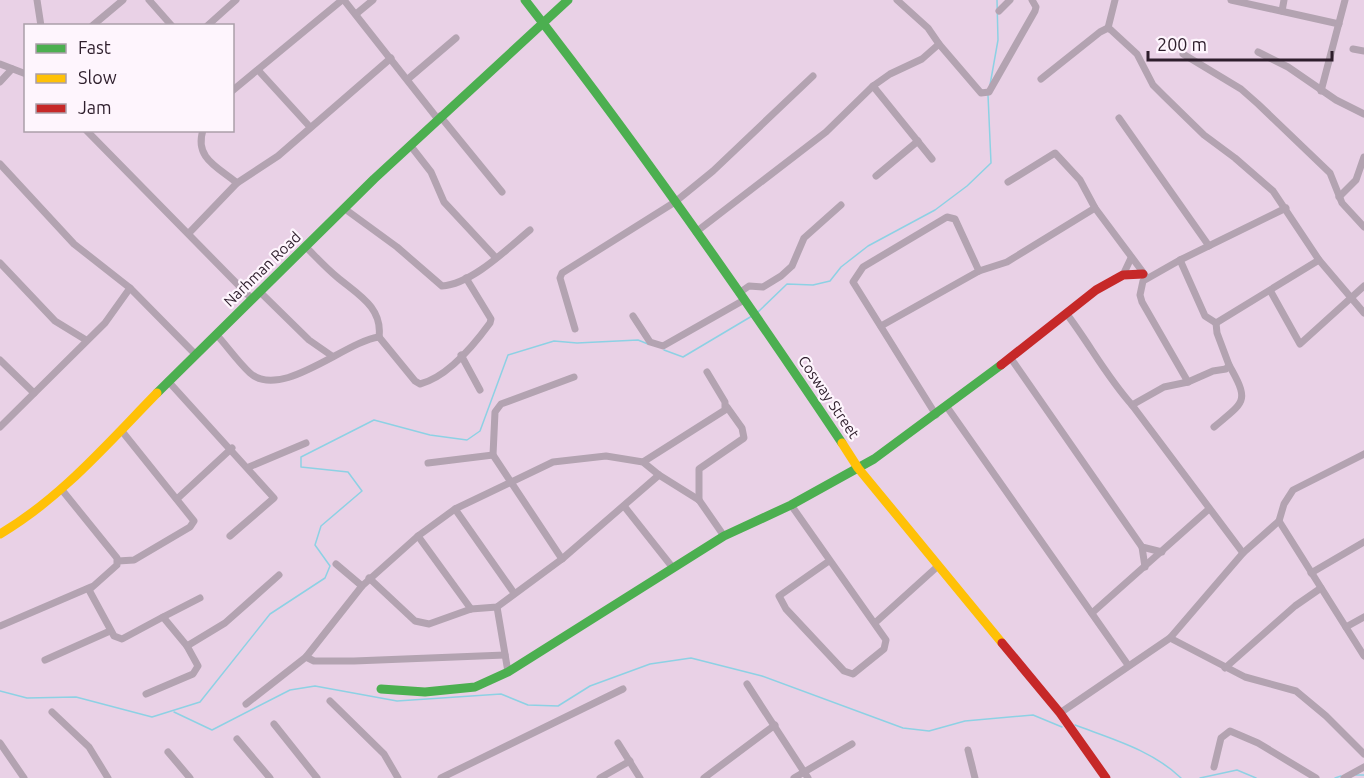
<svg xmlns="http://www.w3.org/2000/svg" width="1364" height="778" font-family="Ubuntu,sans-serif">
	<rect width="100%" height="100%" fill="#e9d1e6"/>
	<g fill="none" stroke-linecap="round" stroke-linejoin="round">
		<g stroke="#8dd1e4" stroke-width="1.5">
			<path d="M 990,85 L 998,40 L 997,0"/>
			<path d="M 758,312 L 787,284 L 813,285 L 830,281 L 841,267 L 868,246 L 935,210 L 967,186 L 991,163 L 988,95"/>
			<path d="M 664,350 L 683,357 L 752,316"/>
			<path d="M 0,691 L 27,698 L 76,697 L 152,717 L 200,702 L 270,614 L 325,578 L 330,566 L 315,545 L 321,526 L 362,491 L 348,472 L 301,467 L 301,457 L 374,420 L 430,435 L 467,440 L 480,431 L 508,355 L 554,341 L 577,343 L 638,340 L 648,344"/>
			<path d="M 174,712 L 212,730 L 290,690 L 315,686 L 397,701 L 501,694 L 528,705 L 558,706 L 590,686 L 650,664 L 691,658 L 762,676 L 903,728 L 929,731 L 965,721 L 1033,715 L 1062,727"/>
			<path d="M 1075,725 C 1112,739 1152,750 1181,778"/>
			<path d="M 1356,775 L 1364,775"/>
			<path d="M 1200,778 L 1237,770 L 1256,778"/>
			<path d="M 1335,778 L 1341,776"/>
		</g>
		<g stroke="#b3a3b1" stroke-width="7">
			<path d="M 37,0 L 41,26"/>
			<path d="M 149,0 L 172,26"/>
			<path d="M 344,0 L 437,118"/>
			<path d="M 897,0 L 928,28 L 939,44"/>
			<path d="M 1231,0 L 1339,24"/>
			<path d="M 999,11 L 1010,0"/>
			<path d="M 1282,11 L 1284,0"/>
			<path d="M 356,14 L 373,0"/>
			<path d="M 92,26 L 123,0"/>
			<path d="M 207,26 L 236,0"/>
			<path d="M 1108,28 L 1115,0"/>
			<path d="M 1353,49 L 1364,51"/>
			<path d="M 1258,52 L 1288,67 L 1336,100 L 1364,114"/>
			<path d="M 1183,54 L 1241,89 L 1258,104 L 1330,173 L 1342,203 L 1364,227"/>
			<path d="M 0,64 L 26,74"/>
			<path d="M 258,70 L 310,127"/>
			<path d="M 408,79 L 456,38"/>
			<path d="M 1041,79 L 1100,32 L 1108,28 L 1111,30 L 1137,54 L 1153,85 L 1164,96 L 1204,135 L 1235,158 L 1273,191 L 1319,260 L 1364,313"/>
			<path d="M 0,82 L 12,69"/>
			<path d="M 873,86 L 932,159"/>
			<path d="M 232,91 L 342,0"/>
			<path d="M 1321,91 L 1345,0"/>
			<path d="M 440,116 L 502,192"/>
			<path d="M 1119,118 L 1209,246"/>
			<path d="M 86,130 L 252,299"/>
			<path d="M 203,130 C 194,158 218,167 237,183"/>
			<path d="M 410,145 L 431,172 L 444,202 L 496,258"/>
			<path d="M 0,164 L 74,244 L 130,288 L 196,355"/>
			<path d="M 876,176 L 918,141"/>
			<path d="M 1008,182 L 1055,153 L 1080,180 L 1095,208 L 1145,275"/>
			<path d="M 1339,197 L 1356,180 L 1364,157"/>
			<path d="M 345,209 L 397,247 L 442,286 C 472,284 507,249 530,230"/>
			<path d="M 696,232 L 826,132 L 873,86 L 890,74 L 922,59 L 939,44 L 981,93 L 989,92 L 1035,11 L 1036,7 L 1032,0"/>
			<path d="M 189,233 L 237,183 L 278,156 L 391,58"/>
			<path d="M 306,247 C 316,257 326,268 337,277 C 357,294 383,307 379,337"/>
			<path d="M 1180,260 L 1205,316 L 1216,323 L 1319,260"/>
			<path d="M 0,263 L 55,321 L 86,340"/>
			<path d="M 1123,275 L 1131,258"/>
			<path d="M 259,291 L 309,340 L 332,356"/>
			<path d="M 1271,292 L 1300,344 L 1364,286"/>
			<path d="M 739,293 L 749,286 L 763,287 L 781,276 L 792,266 L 804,238 L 841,205"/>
			<path d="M 1066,313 C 1089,343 1106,376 1132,405 L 1243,553"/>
			<path d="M 633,316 L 650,342 L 663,346 L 744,300"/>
			<path d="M 881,326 L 979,271 L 1007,262 L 1095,208"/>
			<path d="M 575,329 L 560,278 L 562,273 L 675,202 L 713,171 L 813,76"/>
			<path d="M 216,334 C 227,346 238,362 250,373 C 281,401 346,341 379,337"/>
			<path d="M 379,337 L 415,381 L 420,384 C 447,377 474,345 490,323 L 491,319 L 466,278"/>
			<path d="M 461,355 L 480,390"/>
			<path d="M 1010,357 L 1142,547 L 1162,552"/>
			<path d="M 0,360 L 34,393"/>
			<path d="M 168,381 L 274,498 L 230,536"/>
			<path d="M 1188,382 L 1213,371 L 1226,369 L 1229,365 L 1217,333 L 1216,323"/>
			<path d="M 1132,405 L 1164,387 L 1188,382 L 1142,302 L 1140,295 L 1143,281 L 1180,260 L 1286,208"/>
			<path d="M 947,407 L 1128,665"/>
			<path d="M 936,415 L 853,282 L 863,267 L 947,217 L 955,219 L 979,271"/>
			<path d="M 0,427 L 105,323 L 130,288"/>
			<path d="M 1214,427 C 1245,401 1250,402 1229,365"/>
			<path d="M 643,462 L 725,410 L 725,402 L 707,372"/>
			<path d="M 428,463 L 493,455"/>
			<path d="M 249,467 L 306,443"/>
			<path d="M 62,490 L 117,558 L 117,565 L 89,590 L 114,636 L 122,639 L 163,617 L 187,646 L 198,666 L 193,674 L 146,694"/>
			<path d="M 177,499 L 232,448"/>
			<path d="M 699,500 L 699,469 L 744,438 L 742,428 L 727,407"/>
			<path d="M 791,505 L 886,640 L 884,649 L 853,674 L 844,671 L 786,609 L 779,596 L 829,561"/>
			<path d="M 624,506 L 673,568"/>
			<path d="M 455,509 L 514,593"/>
			<path d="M 1279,521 L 1364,656"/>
			<path d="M 418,536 L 471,609"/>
			<path d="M 1142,547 L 1145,567"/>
			<path d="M 562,559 L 493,455 L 495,412 L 501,404 L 574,377"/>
			<path d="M 118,561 L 134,560 L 190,527 L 194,521 L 121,430"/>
			<path d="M 336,564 L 362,586"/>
			<path d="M 1311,573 L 1364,542"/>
			<path d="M 369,578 L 415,621 L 429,624 L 471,609 L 497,607 L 562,559 L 659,475"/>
			<path d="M 497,607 L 508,672"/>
			<path d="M 1092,613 L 1209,509"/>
			<path d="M 163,617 L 200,598"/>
			<path d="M 876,622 L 938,566"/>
			<path d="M 0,626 L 91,587"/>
			<path d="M 1346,627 L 1364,617"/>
			<path d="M 1170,638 L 1245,677 L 1296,691 L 1326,716 L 1364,754"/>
			<path d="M 187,646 L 225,623 L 279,575"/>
			<path d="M 306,657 L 314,661 L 354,661 L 505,655"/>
			<path d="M 45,660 L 110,631"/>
			<path d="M 1225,668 L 1295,606 L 1321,588"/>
			<path d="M 747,684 L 808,778"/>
			<path d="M 330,701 L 384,754 L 398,778"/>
			<path d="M 246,704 L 306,657 L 362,586 L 418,536 L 455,509 L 553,462 L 606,456 L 643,462 L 659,475 L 699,500 L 724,536"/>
			<path d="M 52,712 L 89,747 L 108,778"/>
			<path d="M 1060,713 L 1170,638 L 1243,553 L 1279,521 L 1284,504 L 1293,490 L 1364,454"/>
			<path d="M 274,724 L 317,778"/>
			<path d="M 237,739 L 270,778"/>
			<path d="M 0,743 L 24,778"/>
			<path d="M 618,743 L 640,778"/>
			<path d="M 968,750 L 975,778"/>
			<path d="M 168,752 L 190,778"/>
			<path d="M 1214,767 L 1221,738 L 1230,731 L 1258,743 L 1316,778"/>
			<path d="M 441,778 L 623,689"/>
			<path d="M 600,778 L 630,761"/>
			<path d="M 704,778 L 775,725"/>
			<path d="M 794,778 L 852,744"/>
			<path d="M 1344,778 L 1364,767"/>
		</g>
		<g stroke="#4caf50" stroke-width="9">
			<path d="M 525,0 C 637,143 741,292 842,443"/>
			<path d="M 157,393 L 374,179 L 568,0"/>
			<path d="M 381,689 L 425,692 L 475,687 L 508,672 L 724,536 L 791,505 L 874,459 L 1001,365"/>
		</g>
		<g stroke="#ffc107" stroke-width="9">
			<path d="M 842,443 L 858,468 L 1002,643"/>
			<path d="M 0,534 C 61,498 107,444 157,393"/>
		</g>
		<g stroke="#c62828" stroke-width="9">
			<path d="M 1001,365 L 1096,290 L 1123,275 L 1143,274"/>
			<path d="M 1002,643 L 1060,713 L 1106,778"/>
		</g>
	</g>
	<g text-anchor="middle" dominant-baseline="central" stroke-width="4.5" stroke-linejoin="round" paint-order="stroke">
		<g font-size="15" fill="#2e1e2c" stroke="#fef5fd">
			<text transform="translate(262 269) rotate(-44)">Narhman Road</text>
			<text transform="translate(829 397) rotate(56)">Cosway Street</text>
		</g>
	</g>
	<rect x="24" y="24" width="210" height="108" fill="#fef5fd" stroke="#ab9fa9" stroke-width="1.5"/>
	<rect x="36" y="44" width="30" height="9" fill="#4caf50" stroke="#ab9fa9" stroke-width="1.5"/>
	<text x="78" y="54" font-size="18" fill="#2e1e2c">Fast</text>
	<rect x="36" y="74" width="30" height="9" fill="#ffc107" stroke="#ab9fa9" stroke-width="1.5"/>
	<text x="78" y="84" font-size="18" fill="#2e1e2c">Slow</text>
	<rect x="36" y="104" width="30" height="9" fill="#c62828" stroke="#ab9fa9" stroke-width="1.5"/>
	<text x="78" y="114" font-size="18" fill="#2e1e2c">Jam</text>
	<path d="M1148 51v9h184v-9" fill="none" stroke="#2e1e2c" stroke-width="3"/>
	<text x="1157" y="51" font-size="18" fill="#2e1e2c" stroke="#fef5fd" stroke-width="4.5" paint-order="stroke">200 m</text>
</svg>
